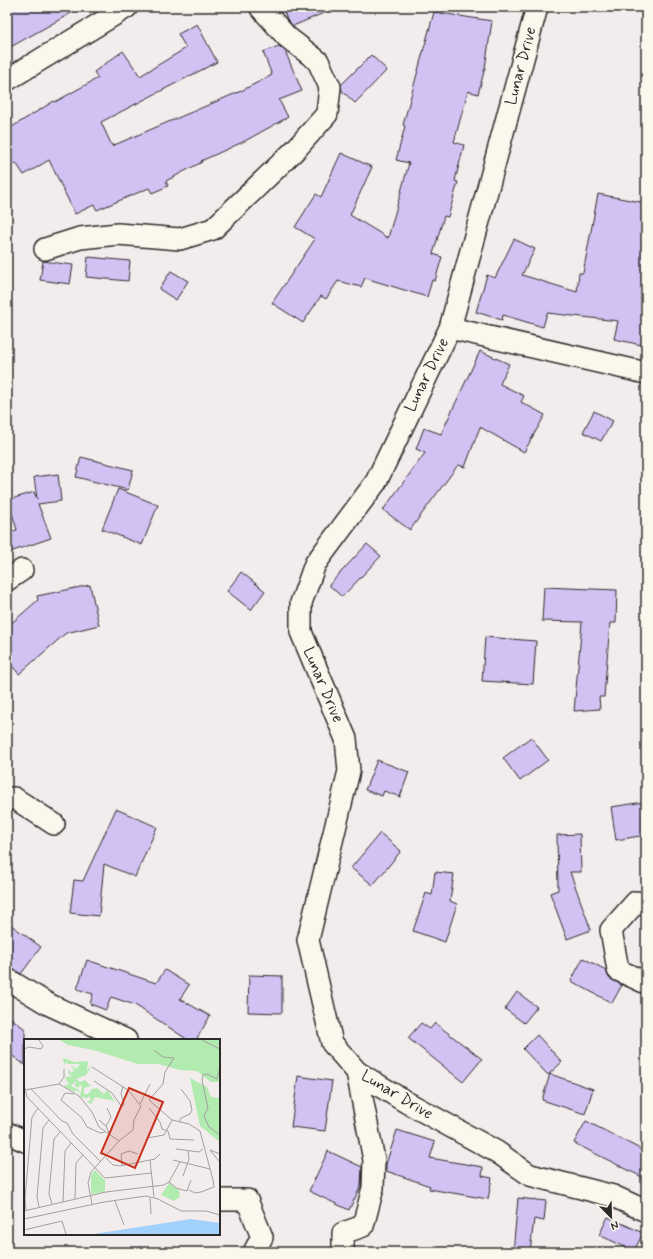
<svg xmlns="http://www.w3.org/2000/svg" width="653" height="1259" font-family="Mynerve,sans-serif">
	<rect width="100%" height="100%" fill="#f3eced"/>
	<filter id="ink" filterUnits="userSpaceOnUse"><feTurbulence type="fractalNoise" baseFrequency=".025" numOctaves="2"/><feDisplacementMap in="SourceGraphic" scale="8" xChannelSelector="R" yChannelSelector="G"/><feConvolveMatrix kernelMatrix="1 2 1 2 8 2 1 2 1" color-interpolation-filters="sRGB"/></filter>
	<g filter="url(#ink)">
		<g fill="#d2c1f3" stroke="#2b2b2b">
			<path d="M 7,7 L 82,7 L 7,49 Z"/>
			<path d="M 282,7 L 338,7 L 293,26 L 287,19 Z"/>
			<path d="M 434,12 L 492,21 L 485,68 L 478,94 L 468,91 L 454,142 L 464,145 L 455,181 L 458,182 L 448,217 L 444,216 L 433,254 L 442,257 L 435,281 L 432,280 L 427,297 L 365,278 L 361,287 L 338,281 L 326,299 L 321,296 L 303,323 L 272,303 L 315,239 L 295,227 L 316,194 L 321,197 L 341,153 L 372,167 L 350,215 L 388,238 L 409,163 L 396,160 L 405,126 L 403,125 Z"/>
			<path d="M 197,24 L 217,62 L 101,122 L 112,146 L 241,91 L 272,75 L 263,52 L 279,46 L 285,51 L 302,91 L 279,100 L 288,117 L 245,141 L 201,161 L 202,162 L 166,181 L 168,186 L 152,193 L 149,188 L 97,210 L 94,205 L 75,214 L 49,160 L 24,175 L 16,163 L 7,168 L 7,130 L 54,101 L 55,102 L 98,78 L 94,72 L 123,51 L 140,76 L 186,48 L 178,34 Z"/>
			<path d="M 371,55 L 387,70 L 355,103 L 342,91 L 341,85 Z"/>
			<path d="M 598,194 L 646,203 L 646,346 L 614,339 L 618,321 L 547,313 L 543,327 L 503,315 L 502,320 L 476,312 L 487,275 L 495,278 L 514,239 L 535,249 L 522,275 L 577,292 L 579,273 L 583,273 Z"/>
			<path d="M 88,257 L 130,261 L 128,281 L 86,277 Z"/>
			<path d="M 43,261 L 73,265 L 70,284 L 40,280 Z"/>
			<path d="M 171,271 L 188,281 L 176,300 L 159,289 Z"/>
			<path d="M 480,351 L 509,364 L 500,384 L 524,396 L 521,402 L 545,415 L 524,452 L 480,427 L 465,467 L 458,465 L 410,530 L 383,510 L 425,453 L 416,449 L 424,428 L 441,434 Z"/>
			<path d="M 594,411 L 613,421 L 601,441 L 583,432 Z"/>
			<path d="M 81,457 L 133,470 L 128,490 L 76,477 Z"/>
			<path d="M 58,474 L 61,501 L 38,504 L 51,538 L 7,553 L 7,533 L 17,530 L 8,500 L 34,492 L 37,499 L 34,477 Z"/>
			<path d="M 118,489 L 158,505 L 142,545 L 102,529 Z"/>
			<path d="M 367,544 L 381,556 L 342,597 L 329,585 Z"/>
			<path d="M 241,572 L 265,591 L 251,610 L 227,591 Z"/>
			<path d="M 90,585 L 99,625 L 66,633 L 19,674 L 7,660 L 7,627 L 38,600 L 37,596 Z"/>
			<path d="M 544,587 L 617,590 L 616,623 L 610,623 L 604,697 L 599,697 L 600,709 L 574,711 L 582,622 L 542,621 Z"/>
			<path d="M 485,637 L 536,641 L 533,684 L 482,681 Z"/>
			<path d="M 531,737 L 548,760 L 520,781 L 503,758 Z"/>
			<path d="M 377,760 L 409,772 L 400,797 L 384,791 L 382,796 L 365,790 Z"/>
			<path d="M 644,802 L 646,835 L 616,840 L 611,807 Z"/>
			<path d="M 116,809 L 157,827 L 135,877 L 104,864 L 99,916 L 70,913 L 74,880 L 83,881 Z"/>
			<path d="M 380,833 L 401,851 L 373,885 L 351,868 Z"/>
			<path d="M 580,834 L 581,872 L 570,872 L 591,930 L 567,939 L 550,893 L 558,890 L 557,835 Z"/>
			<path d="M 435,872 L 454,874 L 450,901 L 457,904 L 445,942 L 413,931 L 426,893 L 432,895 Z"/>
			<path d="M 7,922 L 41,947 L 21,974 L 7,966 Z"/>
			<path d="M 583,958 L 606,970 L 609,978 L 622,985 L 612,1003 L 571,981 Z"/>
			<path d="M 87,960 L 156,983 L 165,970 L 189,985 L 180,999 L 210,1016 L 196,1040 L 188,1040 L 179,1034 L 135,1005 L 111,997 L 106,1010 L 90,1004 L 93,994 L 77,989 Z"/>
			<path d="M 249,975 L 282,976 L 282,1013 L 248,1012 Z"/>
			<path d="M 517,992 L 537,1007 L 524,1023 L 505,1009 Z"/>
			<path d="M 7,1015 L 25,1029 L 25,1065 L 7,1052 Z"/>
			<path d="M 421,1023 L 430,1029 L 435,1023 L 482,1059 L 463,1082 L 408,1038 Z"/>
			<path d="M 537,1035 L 562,1062 L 548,1075 L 523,1049 Z"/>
			<path d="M 550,1074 L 593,1089 L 585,1114 L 542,1100 Z"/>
			<path d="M 298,1076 L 332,1081 L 325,1131 L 291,1127 Z"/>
			<path d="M 586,1121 L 646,1152 L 646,1179 L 574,1143 Z"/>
			<path d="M 397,1130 L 435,1142 L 430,1158 L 483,1167 L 482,1176 L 492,1178 L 488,1199 L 429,1189 L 430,1186 L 386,1171 L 386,1164 Z"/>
			<path d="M 328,1151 L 362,1167 L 361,1186 L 349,1210 L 309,1191 Z"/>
			<path d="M 518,1198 L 546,1201 L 544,1221 L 534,1219 L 530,1252 L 513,1252 Z"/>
			<path d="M 608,1217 L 643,1233 L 634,1251 L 599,1235 Z"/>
		</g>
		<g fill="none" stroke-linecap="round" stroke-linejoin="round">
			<g stroke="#2b2b2b" stroke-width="24">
				<g id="street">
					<path d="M 537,7 L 450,328 L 376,482 L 315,564 L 301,603 L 301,632 L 346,739 L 349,771 L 308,940 L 332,1043 L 357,1072 L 406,1102 L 497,1152 L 530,1175 L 613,1196 L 646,1211"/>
					<path d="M 7,80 L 127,7"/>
					<path d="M 45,249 L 80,238 L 118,234 L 180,239 L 213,229 L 296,149 L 327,114 L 330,87 L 318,61 L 287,37 L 260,7"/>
					<path d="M 450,328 L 646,373"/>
					<path d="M 7,580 L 22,570"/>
					<path d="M 7,799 L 14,798 L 54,824"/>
					<path d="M 646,904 L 636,902 L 611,930 L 618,970 L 646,983"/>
					<path d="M 7,979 L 48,1004 L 126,1040"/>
					<path d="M 7,1133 L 25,1141"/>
					<path d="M 219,1200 L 247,1200 L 262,1237 L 254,1252"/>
					<path d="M 343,1252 L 343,1233 L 363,1226 L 373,1188 L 374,1160 L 357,1072"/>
				</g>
			</g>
			<use href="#street" stroke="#fbf7ec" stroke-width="21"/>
		</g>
	</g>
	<g text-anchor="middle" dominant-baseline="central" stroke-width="4" stroke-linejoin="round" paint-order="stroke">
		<g font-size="16" fill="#2b2b2b" stroke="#fbf7ec">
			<text transform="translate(521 66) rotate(-75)">Lunar Drive</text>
			<text transform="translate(427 375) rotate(-64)">Lunar Drive</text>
			<text transform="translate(323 685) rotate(67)">Lunar Drive</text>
			<text transform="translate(397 1095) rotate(31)">Lunar Drive</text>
		</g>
	</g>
	<g transform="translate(24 1039)">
		<rect width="196" height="196" fill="#f3eced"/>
		<path d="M 36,1 L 196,1 L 196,43 L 187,43 L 173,32 L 156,31 L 134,25 L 114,25 L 69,11 L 44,6 ZM 39,19 L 51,23 L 64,22 L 63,31 L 68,27 L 62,36 L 52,40 L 56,43 L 61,41 L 67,47 L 60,49 L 60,55 L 64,55 L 68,50 L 73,49 L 80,55 L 83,51 L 91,62 L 71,58 L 67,65 L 63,63 L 67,61 L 65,57 L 62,60 L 59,57 L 58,60 L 56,57 L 58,47 L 55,46 L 55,49 L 51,47 L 52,42 L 47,47 L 55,51 L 55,55 L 53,51 L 51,53 L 41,48 L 40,46 L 45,46 L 41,38 L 48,37 L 44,34 L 45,30 L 47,34 L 50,32 L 47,26 L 52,30 L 56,25 L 43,25 L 43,22 L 40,26 ZM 166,39 L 183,48 L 187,58 L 196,59 L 196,103 L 176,87 ZM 71,131 L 81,141 L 81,153 L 67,155 L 67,136 ZM 145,144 L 155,151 L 156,158 L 150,162 L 137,156 Z" fill="#b2ebaf"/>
		<path d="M 167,180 L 196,184 L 196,195 L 70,195 Z" fill="#a3d1fe"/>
		<path fill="none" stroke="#a39f9f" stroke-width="1" d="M 178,1 L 196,10M 0,10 L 5,8 L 17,10 L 19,7 L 15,1M 130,11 L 139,18 L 150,19 L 141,33 L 139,45 L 125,61 L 148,81 L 165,85 L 176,92 L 189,141 L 190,148 L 177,153 L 171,154 L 165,151M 196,28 L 193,40 L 183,35 L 179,36 L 178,41 L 184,69 L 180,77 L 185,88 L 196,96M 70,42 L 88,54 L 98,68 L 100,65 L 97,55 L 99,47M 35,45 L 55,57 L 68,73 L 75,88 L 95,102M 0,46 L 3,58 L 81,139 L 128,134M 7,50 L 38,82 L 43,84 L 49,95 L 77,123M 1,51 L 35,45 L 40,38 L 40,30M 50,55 L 41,54 L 37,61 L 58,79 L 63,88 L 76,94 L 81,93M 116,65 L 126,45M 125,69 L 136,83 L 138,90 L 144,92 L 146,100 L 170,101M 75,81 L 82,87 L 85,94M 155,83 L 157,79 L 166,75 L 168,71 L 166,62 L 157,50M 82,87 L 87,78 L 83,69M 123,99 L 140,96 L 148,81M 152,110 L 175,113 L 179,110M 196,115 L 186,111 L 196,123M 82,119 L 89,126 L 96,127 L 131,120 L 136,115M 126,121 L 130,158M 149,121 L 186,130M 98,126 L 97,115 L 105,112 L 114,115M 159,137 L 165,120 L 164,112M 145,143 L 152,149 L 163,152 L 167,141M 126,159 L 127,175M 51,160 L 52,124 L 59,116M 91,162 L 100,186M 39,163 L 41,112 L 47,104M 28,165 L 25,155 L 30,100 L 36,93M 68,165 L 64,144 L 67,133 L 95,102 L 109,91 L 110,81 L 117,67 L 104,51 L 68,28M 15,168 L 13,158 L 19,89 L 25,81M 2,171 L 1,159 L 8,78 L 14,69M 0,172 L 82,153 L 140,146 L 145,143 L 156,123M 0,180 L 80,163 L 122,157 L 134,160 L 157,172 L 182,172 L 196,176M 0,191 L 38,182 L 42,195"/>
		<path fill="#c8321e" fill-opacity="0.15" stroke="#c8321e" stroke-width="2" d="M 105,49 L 139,63 L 111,129 L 77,114 Z"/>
		<rect width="196" height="196" fill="none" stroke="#2b2b2b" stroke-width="2"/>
	</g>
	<rect width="653" height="1259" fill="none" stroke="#fbf7ec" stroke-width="24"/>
	<rect x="12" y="12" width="629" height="1235" fill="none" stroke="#2b2b2b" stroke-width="1.5" filter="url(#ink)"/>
	<g transform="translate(611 1217) rotate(157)" stroke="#fbf7ec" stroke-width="3" paint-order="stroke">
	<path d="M0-3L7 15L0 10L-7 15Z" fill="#2b2b2b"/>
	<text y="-6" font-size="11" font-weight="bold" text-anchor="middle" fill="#2b2b2b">N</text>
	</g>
</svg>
